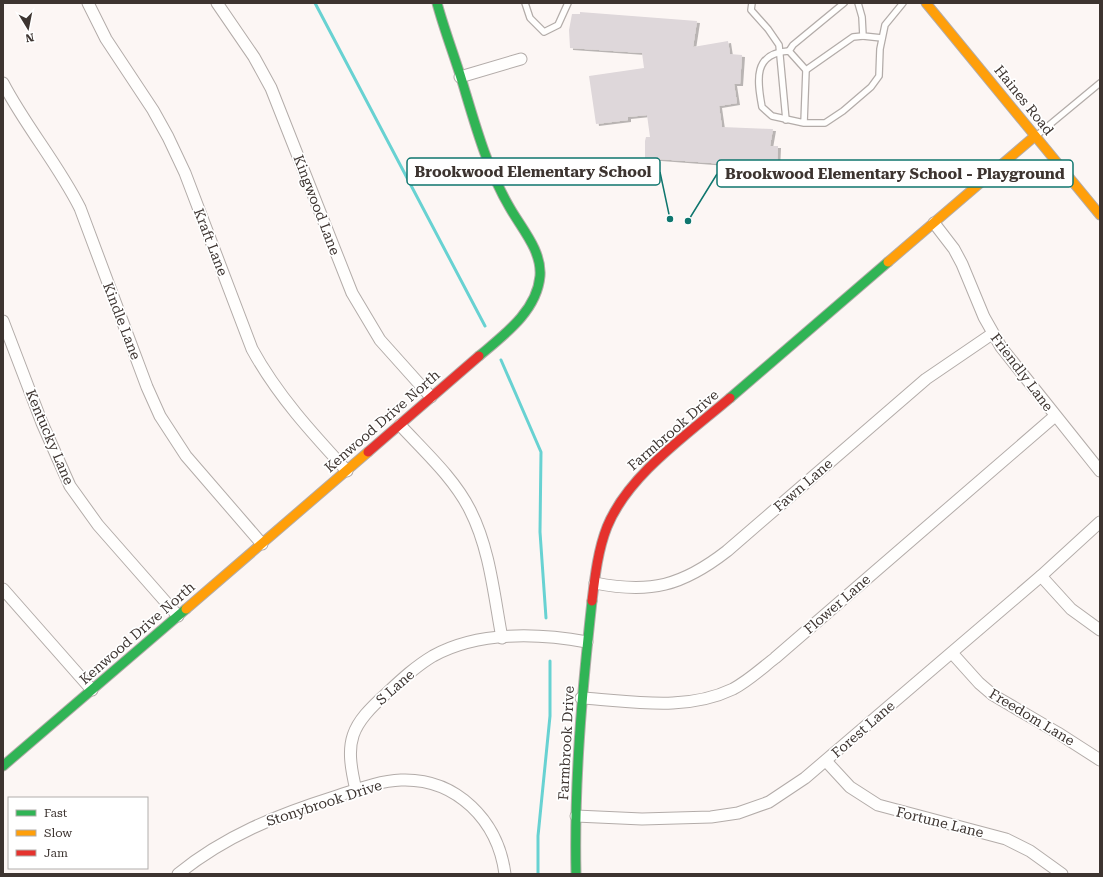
<svg xmlns="http://www.w3.org/2000/svg" width="1103" height="877" font-family="'Roboto Serif',serif">
	<defs>
		<filter id="shadow"><feDropShadow dx="3" dy="2" stdDeviation="0" flood-color="#0004"/></filter>
	</defs>
	<rect width="100%" height="100%" fill="#fcf6f4"/>
	<g fill="none" stroke-linecap="round" stroke-linejoin="round">
		<g stroke="#68d2d2" stroke-width="3">
			<path d="M 315,3 L 485,326"/>
			<path d="M 501,360 L 541,452 L 540,532 L 546,618"/>
			<path d="M 538,874 L 538,836 L 550,716 L 550,661"/>
		</g>
	</g>
	<path fill="#ded7da" filter="url(#shadow)" d="M 580,12 L 697,21 L 693,47 L 728,41 L 730,54 L 742,55 L 740,84 L 734,84 L 737,103 L 719,106 L 722,127 L 773,129 L 770,146 L 778,146 L 777,168 L 645,158 L 645,141 L 646,137 L 650,137 L 647,115 L 628,117 L 628,120 L 596,124 L 589,76 L 644,68 L 642,53 L 570,48 L 569,30 L 572,14 L 580,14 Z"/>
	<g fill="none" stroke-linecap="round" stroke-linejoin="round">
		<g stroke="#b3aca9" stroke-width="8">
			<g id="lane">
				<path d="M 525,3 L 530,18 L 544,32 L 558,25 L 568,3"/>
				<path d="M 752,3 L 751,10 L 768,29 L 779,45 L 786,120"/>
				<path d="M 858,3 L 862,17 L 863,36 L 882,38"/>
				<path d="M 789,51 L 793,45 L 844,3"/>
				<path d="M 806,70 L 853,37 L 863,36"/>
				<path d="M 804,123 L 806,70 L 789,51 C 753,53 757,80 762,107 L 772,116 L 804,123 L 825,123 L 843,111 L 871,87 L 879,76 L 880,49 L 885,25 L 903,3"/>
				<path d="M 1036,136 L 1100,83"/>
			</g>
		</g>
		<g stroke="#b3aca9" stroke-width="13">
			<g id="street">
				<path d="M 88,3 L 106,39 L 153,110 L 168,137 L 185,173 L 252,349 C 277,395 312,433 347,471"/>
				<path d="M 217,3 L 254,57 L 271,88 L 352,293 L 380,340 L 431,397"/>
				<path d="M 460,77 L 521,59"/>
				<path d="M 3,83 C 26,127 58,164 80,208 L 147,387 L 160,416 L 186,456 L 262,544"/>
				<path d="M 934,223 L 954,249 L 962,264 L 984,317 L 1001,347 L 1100,471"/>
				<path d="M 3,321 L 42,423 L 70,486 L 98,525 L 178,616"/>
				<path d="M 400,425 C 424,451 454,478 470,510 C 490,549 494,596 502,638"/>
				<path d="M 1041,576 L 1071,609 L 1100,630"/>
				<path d="M 595,583 C 650,594 682,586 727,551 L 926,379 L 992,334"/>
				<path d="M 3,589 L 92,690"/>
				<path d="M 952,653 L 979,683 L 993,695 L 1058,733 L 1100,760"/>
				<path d="M 581,698 C 632,701 685,712 733,689 C 748,681 761,669 775,658 L 1055,416"/>
				<path d="M 826,761 L 850,787 L 878,805 L 1006,839 L 1030,851 L 1062,874"/>
				<path d="M 356,790 C 344,740 350,726 388,692 C 402,679 416,666 433,656 C 478,631 538,633 587,642"/>
				<path d="M 576,816 L 642,819 L 711,817 L 738,813 L 769,802 L 805,778 L 1041,576 L 1100,522"/>
				<path d="M 178,874 C 225,836 277,815 334,797 C 356,790 378,781 401,780 C 457,778 498,821 505,874"/>
			</g>
		</g>
		<g stroke="#b3aca9" stroke-width="11">
			<g id="fast">
				<path d="M 437,3 C 444,29 454,55 462,81 C 475,124 487,169 510,208 C 522,229 542,251 540,276 C 537,311 504,335 479,356"/>
				<path d="M 730,398 L 888,262"/>
				<path d="M 3,766 L 186,609"/>
				<path d="M 576,874 C 574,782 582,692 592,601"/>
			</g>
		</g>
		<g stroke="#b3aca9" stroke-width="11">
			<g id="slow">
				<path d="M 926,3 L 1100,215"/>
				<path d="M 888,262 L 1035,136"/>
				<path d="M 186,609 L 368,452"/>
			</g>
		</g>
		<g stroke="#b3aca9" stroke-width="11">
			<g id="jam">
				<path d="M 368,452 L 479,356"/>
				<path d="M 592,601 C 595,576 598,550 607,527 C 628,475 688,434 730,398"/>
			</g>
		</g>
		<use href="#lane" stroke="#fffefd" stroke-width="5.5"/>
		<use href="#street" stroke="#fffefd" stroke-width="11"/>
		<use href="#fast" stroke="#30b455" stroke-width="9"/>
		<use href="#slow" stroke="#ff9f0a" stroke-width="9"/>
		<use href="#jam" stroke="#e5322d" stroke-width="9"/>
	</g>
	<g text-anchor="middle" dominant-baseline="central" stroke-width="3.5" stroke-linejoin="round" paint-order="stroke">
		<g font-size="14" fill="#3d3430" stroke="#fff">
			<text transform="translate(1024 100) rotate(51)">Haines Road</text>
			<text transform="translate(317 205) rotate(69)">Kingwood Lane</text>
			<text transform="translate(211 242) rotate(69)">Kraft Lane</text>
			<text transform="translate(122 321) rotate(69)">Kindle Lane</text>
			<text transform="translate(1022 372) rotate(53)">Friendly Lane</text>
			<text transform="translate(382 421) rotate(-41)">Kenwood Drive North</text>
			<text transform="translate(673 430) rotate(-41)">Farmbrook Drive</text>
			<text transform="translate(50 437) rotate(67)">Kentucky Lane</text>
			<text transform="translate(803 485) rotate(-41)">Fawn Lane</text>
			<text transform="translate(837 604) rotate(-41)">Flower Lane</text>
			<text transform="translate(137 633) rotate(-41)">Kenwood Drive North</text>
			<text transform="translate(395 687) rotate(-41)">S Lane</text>
			<text transform="translate(1032 717) rotate(31)">Freedom Lane</text>
			<text transform="translate(863 729) rotate(-41)">Forest Lane</text>
			<text transform="translate(566 743) rotate(-87)">Farmbrook Drive</text>
			<text transform="translate(324 803) rotate(-18)">Stonybrook Drive</text>
			<text transform="translate(940 822) rotate(14)">Fortune Lane</text>
		</g>
	</g>
	<path fill="none" stroke="#0f766e" stroke-width="1.5" d="M670 219L660 172M688 221L717 174"/>
	<g fill="#0f766e" stroke="#fff" stroke-width="1.5">
		<circle cx="670" cy="219" r="4"/>
		<circle cx="688" cy="221" r="4"/>
	</g>
	<g fill="#fff" stroke="#0f766e" stroke-width="1.5">
		<rect x="407" y="158" width="253" height="27" rx="4"/>
		<rect x="717" y="160" width="356" height="27" rx="4"/>
	</g>
	<g font-size="15" text-anchor="middle" font-weight="bold" fill="#3d3430">
		<text x="533" y="177">Brookwood Elementary School</text>
		<text x="895" y="179">Brookwood Elementary School - Playground</text>
	</g>
	<rect width="1103" height="877" fill="none" stroke="#3d3430" stroke-width="8"/>
	<rect x="8" y="797" width="140" height="72" fill="#ffffff" stroke="#b1aeac"/>
	<rect x="16" y="810" width="20" height="6" fill="#30b455" stroke="#b1aeac"/>
	<text x="44" y="817" font-size="12" fill="#3d3430">Fast</text>
	<rect x="16" y="830" width="20" height="6" fill="#ff9f0a" stroke="#b1aeac"/>
	<text x="44" y="837" font-size="12" fill="#3d3430">Slow</text>
	<rect x="16" y="850" width="20" height="6" fill="#e5322d" stroke="#b1aeac"/>
	<text x="44" y="857" font-size="12" fill="#3d3430">Jam</text>
	<g transform="translate(28 28) rotate(170)" stroke="#ffffff" stroke-width="3" paint-order="stroke">
	<path d="M0-3L7 15L0 10L-7 15Z" fill="#3d3430"/>
	<text y="-6" font-size="11" font-weight="bold" text-anchor="middle" fill="#3d3430">N</text>
	</g>
</svg>
